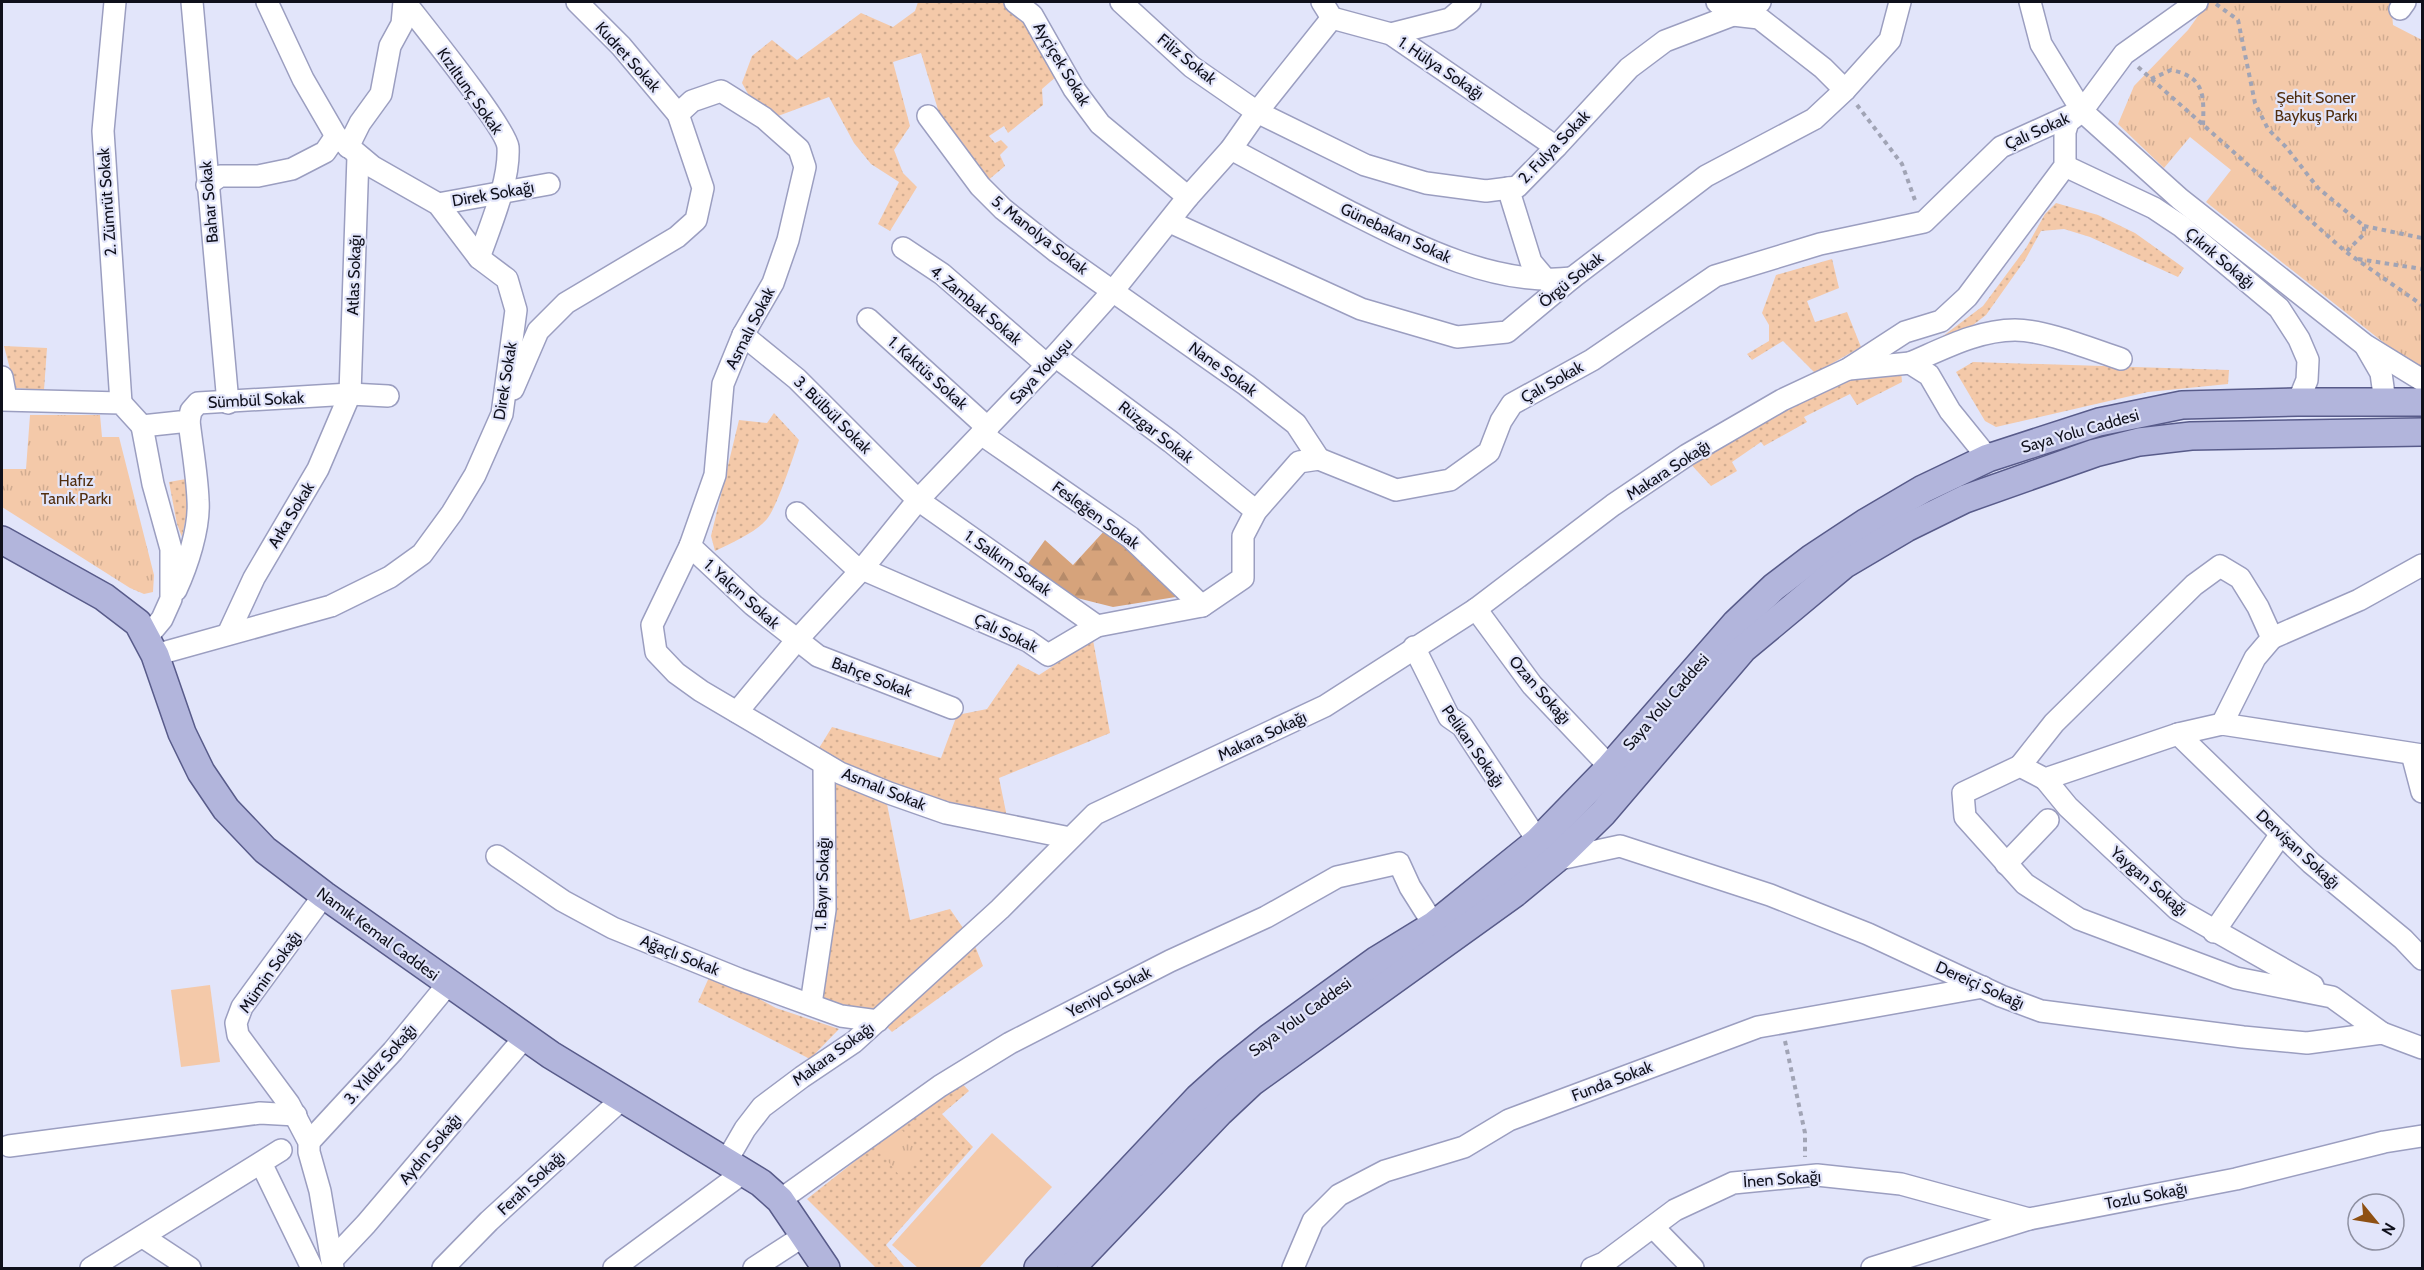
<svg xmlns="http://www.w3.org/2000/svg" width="2424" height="1270" font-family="Cabin,sans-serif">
	<defs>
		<pattern id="grass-dots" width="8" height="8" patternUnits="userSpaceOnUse" patternTransform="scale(1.5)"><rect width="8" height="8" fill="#f4c9a9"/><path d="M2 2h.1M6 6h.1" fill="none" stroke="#d0ac91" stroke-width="1.8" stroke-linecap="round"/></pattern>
		<pattern id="forest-firs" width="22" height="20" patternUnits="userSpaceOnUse" patternTransform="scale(1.5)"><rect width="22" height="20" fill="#d6a37b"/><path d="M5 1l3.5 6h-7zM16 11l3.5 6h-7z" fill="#b68b6a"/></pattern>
		<pattern id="park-tufts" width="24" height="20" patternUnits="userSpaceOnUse" patternTransform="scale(1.5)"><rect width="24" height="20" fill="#f4c9a9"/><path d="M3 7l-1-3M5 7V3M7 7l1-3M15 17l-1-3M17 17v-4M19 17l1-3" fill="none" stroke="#d0ac91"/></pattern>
	</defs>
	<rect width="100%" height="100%" fill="#e2e5fa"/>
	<g fill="url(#grass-dots)">
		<path d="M 918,2 L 1004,2 L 1023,14 L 1030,35 L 1058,75 L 1042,89 L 1043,105 L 1008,133 L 1004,126 L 989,136 L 995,143 L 1001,140 L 1008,147 L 1000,155 L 1005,166 L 986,182 L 942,123 L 921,53 L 893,62 L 910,126 L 894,150 L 903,173 L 917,187 L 890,231 L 878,224 L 899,182 L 871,164 L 854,143 L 829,97 L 778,116 L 756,108 L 742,83 L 752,56 L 772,40 L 797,60 L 861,13 L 893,27 L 915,11 Z"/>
		<path d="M 2056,203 L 2098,215 L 2135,233 L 2184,268 L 2178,277 L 2090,237 L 2064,229 L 2041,231 L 2025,260 L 1986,315 L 1951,342 L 1939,339 L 1983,306 L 2026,248 L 2045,214 Z"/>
		<path d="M 1832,259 L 1839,288 L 1807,301 L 1815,322 L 1847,312 L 1861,347 L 1815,373 L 1783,341 L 1752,360 L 1747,354 L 1769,341 L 1769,325 L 1762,313 L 1776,275 Z"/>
		<path d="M 4,346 L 47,348 L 44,390 L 15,388 Z"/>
		<path d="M 1973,362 L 2229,370 L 2228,384 L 2148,392 L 1996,427 L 1985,421 L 1956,372 Z"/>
		<path d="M 1901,371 L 1902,382 L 1857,405 L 1850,394 L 1804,417 L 1807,422 L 1764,446 L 1761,442 L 1732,462 L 1737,471 L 1711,486 L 1686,459 L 1826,382 Z"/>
		<path d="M 774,413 L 799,440 C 793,457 778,505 767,519 C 755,533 731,543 715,551 L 711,536 L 739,420 L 767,423 Z"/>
		<path d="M 186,479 L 187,512 L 182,537 L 177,524 L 169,482 Z"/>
		<path d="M 1093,640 L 1110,733 L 999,778 L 1007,817 L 949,805 L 816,753 L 832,727 L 941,758 L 957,715 L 987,709 L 1018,664 L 1039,675 Z"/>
		<path d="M 829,775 L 887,804 L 910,920 L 950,909 L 963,928 L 872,1012 L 816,998 Z"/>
		<path d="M 973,941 L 983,966 L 892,1032 L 883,1023 Z"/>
		<path d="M 711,973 L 776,1008 L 839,1029 L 810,1059 L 698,1002 Z"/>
		<path d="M 960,1081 L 969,1091 L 942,1114 L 973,1147 L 886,1245 L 905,1268 L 876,1268 L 807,1199 L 874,1146 Z"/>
	</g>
	<path fill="url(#forest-firs)" d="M 1106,529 L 1182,596 L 1113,607 L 1057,593 L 1027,565 L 1045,540 L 1073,565 Z"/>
	<g fill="url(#park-tufts)">
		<path d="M 2208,2 L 2391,2 L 2393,25 L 2422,40 L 2422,373 L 2206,202 L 2231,170 L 2190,137 L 2164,168 L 2118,124 L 2134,86 L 2188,30 Z"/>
		<path d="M 30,415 L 100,415 L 102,437 L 119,437 L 154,575 L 153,592 L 144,594 L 130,588 L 2,507 L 2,469 L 26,469 Z"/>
		<path d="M 902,1130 L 922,1155 L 899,1175 L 878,1149 Z"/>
	</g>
	<g fill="#f4c9a9">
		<path d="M 210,985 L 220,1062 L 181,1067 L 171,990 Z"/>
		<path d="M 992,1133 L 1052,1187 L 979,1268 L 918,1268 L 892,1245 Z"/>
	</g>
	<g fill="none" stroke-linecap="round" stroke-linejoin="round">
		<g stroke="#9b9ec0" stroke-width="24">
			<g id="minor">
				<path d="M 115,2 L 103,131 L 121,403"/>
				<path d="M 192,2 L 228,403"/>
				<path d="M 405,2 C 422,24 506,128 508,147 C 510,181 490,226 479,258"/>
				<path d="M 1015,2 L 1032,15 L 1074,89 L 1100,124 L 1188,197"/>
				<path d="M 1121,2 L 1192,67 L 1257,112 L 1365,165 L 1426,183 L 1486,191 L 1517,187 L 1556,147 L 1629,68 L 1665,41 L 1733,15 L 1760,2"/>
				<path d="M 1322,2 L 1332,18 L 1391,34 L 1556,147"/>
				<path d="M 1717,2 L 1733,15 L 1759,18 L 1823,68 L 1845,90"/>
				<path d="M 2030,2 L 2041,44 L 2082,111 L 2180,199 L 2365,345 L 2422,380"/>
				<path d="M 2400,9 L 2405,2"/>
				<path d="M 1391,34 L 1450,19 L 1470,2"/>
				<path d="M 678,114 L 692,101 L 721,91 L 764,118 L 799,149 L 805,167 L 788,240 L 773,283 L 743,335 L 723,384 L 715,475 L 690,546 L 652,625 L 656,652 L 676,673 L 701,691 L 840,773 L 889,793 L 946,813 L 1070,838"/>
				<path d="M 928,116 L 980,186 L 1003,209 L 1057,252 L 1246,385 L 1296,424 L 1319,459"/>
				<path d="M 348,147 L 360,123 L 381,94 L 390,46 L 402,24 L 404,2"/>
				<path d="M 1231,149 C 1270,170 1309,191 1348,211 C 1415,245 1495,287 1572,278"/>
				<path d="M 2065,166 L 2154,208 L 2181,226 L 2279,308 L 2299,339 L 2308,360 L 2307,380 L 2298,402"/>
				<path d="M 207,185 L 220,176 L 258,176 L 292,169 L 325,152 L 336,136"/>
				<path d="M 1508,188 L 1531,262 L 1547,281"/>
				<path d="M 438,204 L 549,184"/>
				<path d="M 1170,222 L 1361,309 L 1457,337 L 1507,332 L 1572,278 L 1706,176 L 1814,119 L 1845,90 L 1890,40 L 1900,2"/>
				<path d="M 903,248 L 942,274 L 1047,365"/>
				<path d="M 868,319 L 988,428"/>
				<path d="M 743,335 L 797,379 L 918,500 L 1097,626"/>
				<path d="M 2366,347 L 2381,373 L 2385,402"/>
				<path d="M 1055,356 L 1171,442 L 1256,511"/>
				<path d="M 1910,363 C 1943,349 1978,330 2015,330 C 2045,330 2091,349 2121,359"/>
				<path d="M 1849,369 L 1910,363 L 1929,375 L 1950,411 L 1988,458"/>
				<path d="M 2,377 L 6,399"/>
				<path d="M 513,389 L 538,331 L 566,303 L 677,237 L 696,220 L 703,188 L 678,114 L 621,46 L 577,2"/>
				<path d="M 2,400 L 121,403 L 142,426 L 189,421 L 191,411 L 198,403 L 350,394 L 388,396"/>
				<path d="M 142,426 L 153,484 L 171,549 L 171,599 L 162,619 L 147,637"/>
				<path d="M 981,434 L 1130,537 L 1202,606"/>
				<path d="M 797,513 L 853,565 L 1028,641 L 1048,655 L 1097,626 L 1202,606 L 1243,578 L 1243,536 L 1256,511 L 1299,462 L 1319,459 L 1396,490 L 1450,480 L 1489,452 L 1501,421 L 1512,404 L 1592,360 L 1715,276 L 1820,244 L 1924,222 L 2001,147 L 2078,112"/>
				<path d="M 690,546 L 753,605 L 818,656 L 952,708"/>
				<path d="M 176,590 C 187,566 200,528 198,500 C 197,474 192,447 189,421"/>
				<path d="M 1476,609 L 1532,685 L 1610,767"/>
				<path d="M 228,634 L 254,578 L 318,469 L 350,394 L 358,156"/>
				<path d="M 2272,638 L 2359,600 L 2422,565"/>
				<path d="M 1414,647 L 1449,717 L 1462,726 L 1538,841"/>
				<path d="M 155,655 L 331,606 L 390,577 L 422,554 L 452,513 L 475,475 L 502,414 L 516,310 L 507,279 L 479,258 L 438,204 L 373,167 L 336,136 L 303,79 L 267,2"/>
				<path d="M 737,712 L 796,641 L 863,568 L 918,500 L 1047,365 L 1113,291 L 1188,197 L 1231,149 L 1257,112 L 1332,18"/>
				<path d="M 2178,734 L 2311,863 L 2403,939 L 2422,959"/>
				<path d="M 2412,754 L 2422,792"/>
				<path d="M 2020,766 L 2054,723 L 2194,585 L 2220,566 L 2240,578 L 2258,607 L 2272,638 L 2255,658 L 2222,724"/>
				<path d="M 2045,779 L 2068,807 L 2177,909 L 2313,986"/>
				<path d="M 497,856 L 563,901 L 613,928 L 739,979 L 841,1016 L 878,1021"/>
				<path d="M 1555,860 L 1620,846 L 1770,895 L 1868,934 L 2001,996 L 2041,1011 L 2243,1037 L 2307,1043 L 2382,1033 L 2422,1048"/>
				<path d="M 2006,864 L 2048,820"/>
				<path d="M 324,895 L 242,1007 L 236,1023 L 238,1035 L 289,1104 L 309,1142 L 309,1152 L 320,1191 L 333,1268"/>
				<path d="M 2214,932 L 2281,834"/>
				<path d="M 811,1004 L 825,910 L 824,764"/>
				<path d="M 2382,1033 L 2332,997 L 2236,978 L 2079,919 L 2025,884 L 1965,817 L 1963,793 L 2020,766 L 2045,779 L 2178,734 L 2222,724 L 2422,755"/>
				<path d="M 309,1142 L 393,1051 L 448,984"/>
				<path d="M 9,1146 L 260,1113 L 296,1115"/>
				<path d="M 727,1160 L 745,1129 L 762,1107 L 802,1077 L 854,1042 L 1000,909 L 1095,814 L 1325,706 L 1476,609 L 1613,505 L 1687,455 L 1782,400 L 1848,369 L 1905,332 L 1941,321 L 1967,297 L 2065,166 L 2065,132 L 2068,122 L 2082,111 L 2124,54 L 2197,2"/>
				<path d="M 261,1163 L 312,1268"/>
				<path d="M 780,1200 L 940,1086 L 1010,1043 L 1170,961 L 1266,917 L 1337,877 L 1399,863 L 1410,887 L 1434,925"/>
				<path d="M 1654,1228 L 1693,1268"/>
				<path d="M 143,1237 L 190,1268"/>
				<path d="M 333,1259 L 366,1224 L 525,1037"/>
				<path d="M 91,1268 L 281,1150"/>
				<path d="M 443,1268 L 489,1221 L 621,1100"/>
				<path d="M 614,1268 L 744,1172"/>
				<path d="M 754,1268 L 805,1235"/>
				<path d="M 1293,1268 L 1313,1221 L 1339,1195 L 1385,1171 L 1464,1147 L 1509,1120 L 1758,1027 L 1983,987"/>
				<path d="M 1592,1268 L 1604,1263 L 1675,1210 L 1733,1183 L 1817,1175 L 1901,1184 L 2029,1219"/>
				<path d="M 1872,1268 L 2029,1219 L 2236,1179 L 2384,1142 L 2422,1136"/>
			</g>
		</g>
		<g stroke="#585b8a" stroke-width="30">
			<g id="major">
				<path d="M 2,540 L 104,597 L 138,623 L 155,655 L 182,733 L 201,772 L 226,809 L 265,850 L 324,895 L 551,1055 L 761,1183 L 780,1200 L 826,1268"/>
				<path d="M 1038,1268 L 1198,1098 L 1228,1071 L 1269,1038 L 1377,960 L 1434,925 L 1538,841 L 1610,767 L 1736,623 L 1774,587 L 1812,558 L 1865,523 L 1923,489 L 1988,458 L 2099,422 L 2182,405 L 2298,402 L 2422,402"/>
				<path d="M 1071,1268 L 1220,1112 L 1252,1082 L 1515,893 L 1555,860 L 1603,813 L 1743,649 L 1845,564 L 1906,528 L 1965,499 L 2095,453 L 2139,442 L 2191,436 L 2422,432"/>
			</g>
		</g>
		<g stroke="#a1a4b5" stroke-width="4" stroke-dasharray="4.5 4.5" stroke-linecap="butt">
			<path d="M 2216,4 L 2238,20 L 2255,103 L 2268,129 L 2286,147 L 2318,188 L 2364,226 L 2364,234 L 2346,252"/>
			<path d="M 2138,67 L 2346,252 L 2422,305"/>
			<path d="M 2151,79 L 2171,70 C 2205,77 2204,95 2203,126"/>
			<path d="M 1857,105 L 1902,164 L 1916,203"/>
			<path d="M 2364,226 L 2422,238"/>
			<path d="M 2358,259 L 2422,269"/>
			<path d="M 1785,1041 L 1805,1133 L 1805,1157"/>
		</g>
		<use href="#minor" stroke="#fff" stroke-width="21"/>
		<use href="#major" stroke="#b2b5dc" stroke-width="27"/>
	</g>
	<g text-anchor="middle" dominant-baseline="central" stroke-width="4.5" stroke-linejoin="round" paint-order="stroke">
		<g font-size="16" fill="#0f101b" stroke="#e2e5fa">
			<text transform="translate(628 57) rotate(48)">Kudret Sokak</text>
			<text transform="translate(1187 59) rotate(39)">Filiz Sokak</text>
			<text transform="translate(1062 64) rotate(59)">Ayçiçek Sokak</text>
			<text transform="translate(1441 68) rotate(34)">1. Hülya Sokağı</text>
			<text transform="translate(470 91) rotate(55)">Kızıltunç Sokak</text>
			<text transform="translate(2037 131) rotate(-24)">Çalı Sokak</text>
			<text transform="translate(1554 147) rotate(-46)">2. Fulya Sokak</text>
			<text transform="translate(493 194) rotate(-10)">Direk Sokağı</text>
			<text transform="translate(107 202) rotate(-94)">2. Zümrüt Sokak</text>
			<text transform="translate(209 202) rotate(-95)">Bahar Sokak</text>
			<text transform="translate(1396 233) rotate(25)">Günebakan Sokak</text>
			<text transform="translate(1040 235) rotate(38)">5. Manolya Sokak</text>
			<text transform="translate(2220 258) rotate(40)">Çıkrık Sokağı</text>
			<text transform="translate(354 275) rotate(-88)">Atlas Sokağı</text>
			<text transform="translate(1571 280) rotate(-39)">Örgü Sokak</text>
			<text transform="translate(976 305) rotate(40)">4. Zambak Sokak</text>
			<text transform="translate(750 328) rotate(-63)">Asmalı Sokak</text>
			<text transform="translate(1223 369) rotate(36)">Nane Sokak</text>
			<text transform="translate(1041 371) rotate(-47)">Saya Yokuşu</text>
			<text transform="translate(928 373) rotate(42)">1. Kaktüs Sokak</text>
			<text transform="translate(505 381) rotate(-81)">Direk Sokak</text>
			<text transform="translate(1552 382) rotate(-29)">Çalı Sokak</text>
			<text transform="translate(256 400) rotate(-3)">Sümbül Sokak</text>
			<text transform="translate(833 415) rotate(45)">3. Bülbül Sokak</text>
			<text transform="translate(2080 431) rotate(-16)">Saya Yolu Caddesi</text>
			<text transform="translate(1156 432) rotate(38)">Rüzgar Sokak</text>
			<text transform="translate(1668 470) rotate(-33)">Makara Sokağı</text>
			<text transform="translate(291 515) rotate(-59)">Arka Sokak</text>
			<text transform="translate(1096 515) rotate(36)">Fesleğen Sokak</text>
			<text transform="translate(1008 563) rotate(35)">1. Salkım Sokak</text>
			<text transform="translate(742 594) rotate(42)">1. Yalçın Sokak</text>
			<text transform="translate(1006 633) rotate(26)">Çalı Sokak</text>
			<text transform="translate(872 677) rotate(21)">Bahçe Sokak</text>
			<text transform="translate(1540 690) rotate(49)">Ozan Sokağı</text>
			<text transform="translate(1666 702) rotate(-49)">Saya Yolu Caddesi</text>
			<text transform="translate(1262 736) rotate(-25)">Makara Sokağı</text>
			<text transform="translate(1473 746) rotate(55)">Pelikan Sokağı</text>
			<text transform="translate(884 789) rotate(22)">Asmalı Sokak</text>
			<text transform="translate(2298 849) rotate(43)">Dervişan Sokağı</text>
			<text transform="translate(2149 881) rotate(41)">Yaygan Sokağı</text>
			<text transform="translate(822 884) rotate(-88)">1. Bayır Sokağı</text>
			<text transform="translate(378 934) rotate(36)">Namık Kemal Caddesi</text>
			<text transform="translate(680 955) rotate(22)">Ağaçlı Sokak</text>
			<text transform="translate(270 972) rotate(-55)">Mümin Sokağı</text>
			<text transform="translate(1980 985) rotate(24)">Dereiçi Sokağı</text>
			<text transform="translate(1109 992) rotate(-27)">Yeniyol Sokak</text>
			<text transform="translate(1300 1017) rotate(-36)">Saya Yolu Caddesi</text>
			<text transform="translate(833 1054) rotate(-36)">Makara Sokağı</text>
			<text transform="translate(380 1064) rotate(-49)">3. Yıldız Sokağı</text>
			<text transform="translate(1612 1081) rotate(-21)">Funda Sokak</text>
			<text transform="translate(430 1149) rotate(-50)">Aydın Sokağı</text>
			<text transform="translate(1782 1179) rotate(-4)">İnen Sokağı</text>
			<text transform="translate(531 1183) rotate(-43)">Ferah Sokağı</text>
			<text transform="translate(2146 1196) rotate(-11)">Tozlu Sokağı</text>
		</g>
		<g font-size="16" fill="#512e0f" stroke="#e2e5fa">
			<text x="2316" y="97">Şehit Soner<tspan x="2316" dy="18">Baykuş Parkı</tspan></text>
			<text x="76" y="480">Hafız<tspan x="76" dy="18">Tanık Parkı</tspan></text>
		</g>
	</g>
	<rect width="2424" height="1270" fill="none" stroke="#0f101b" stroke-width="6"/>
	<g transform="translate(2376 1222) rotate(120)"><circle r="28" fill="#e2e5fa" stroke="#8e90a1" stroke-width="1.5"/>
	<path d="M0-4.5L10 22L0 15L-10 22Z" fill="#8e5013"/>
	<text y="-9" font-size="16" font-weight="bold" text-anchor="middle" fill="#0f101b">N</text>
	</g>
</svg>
